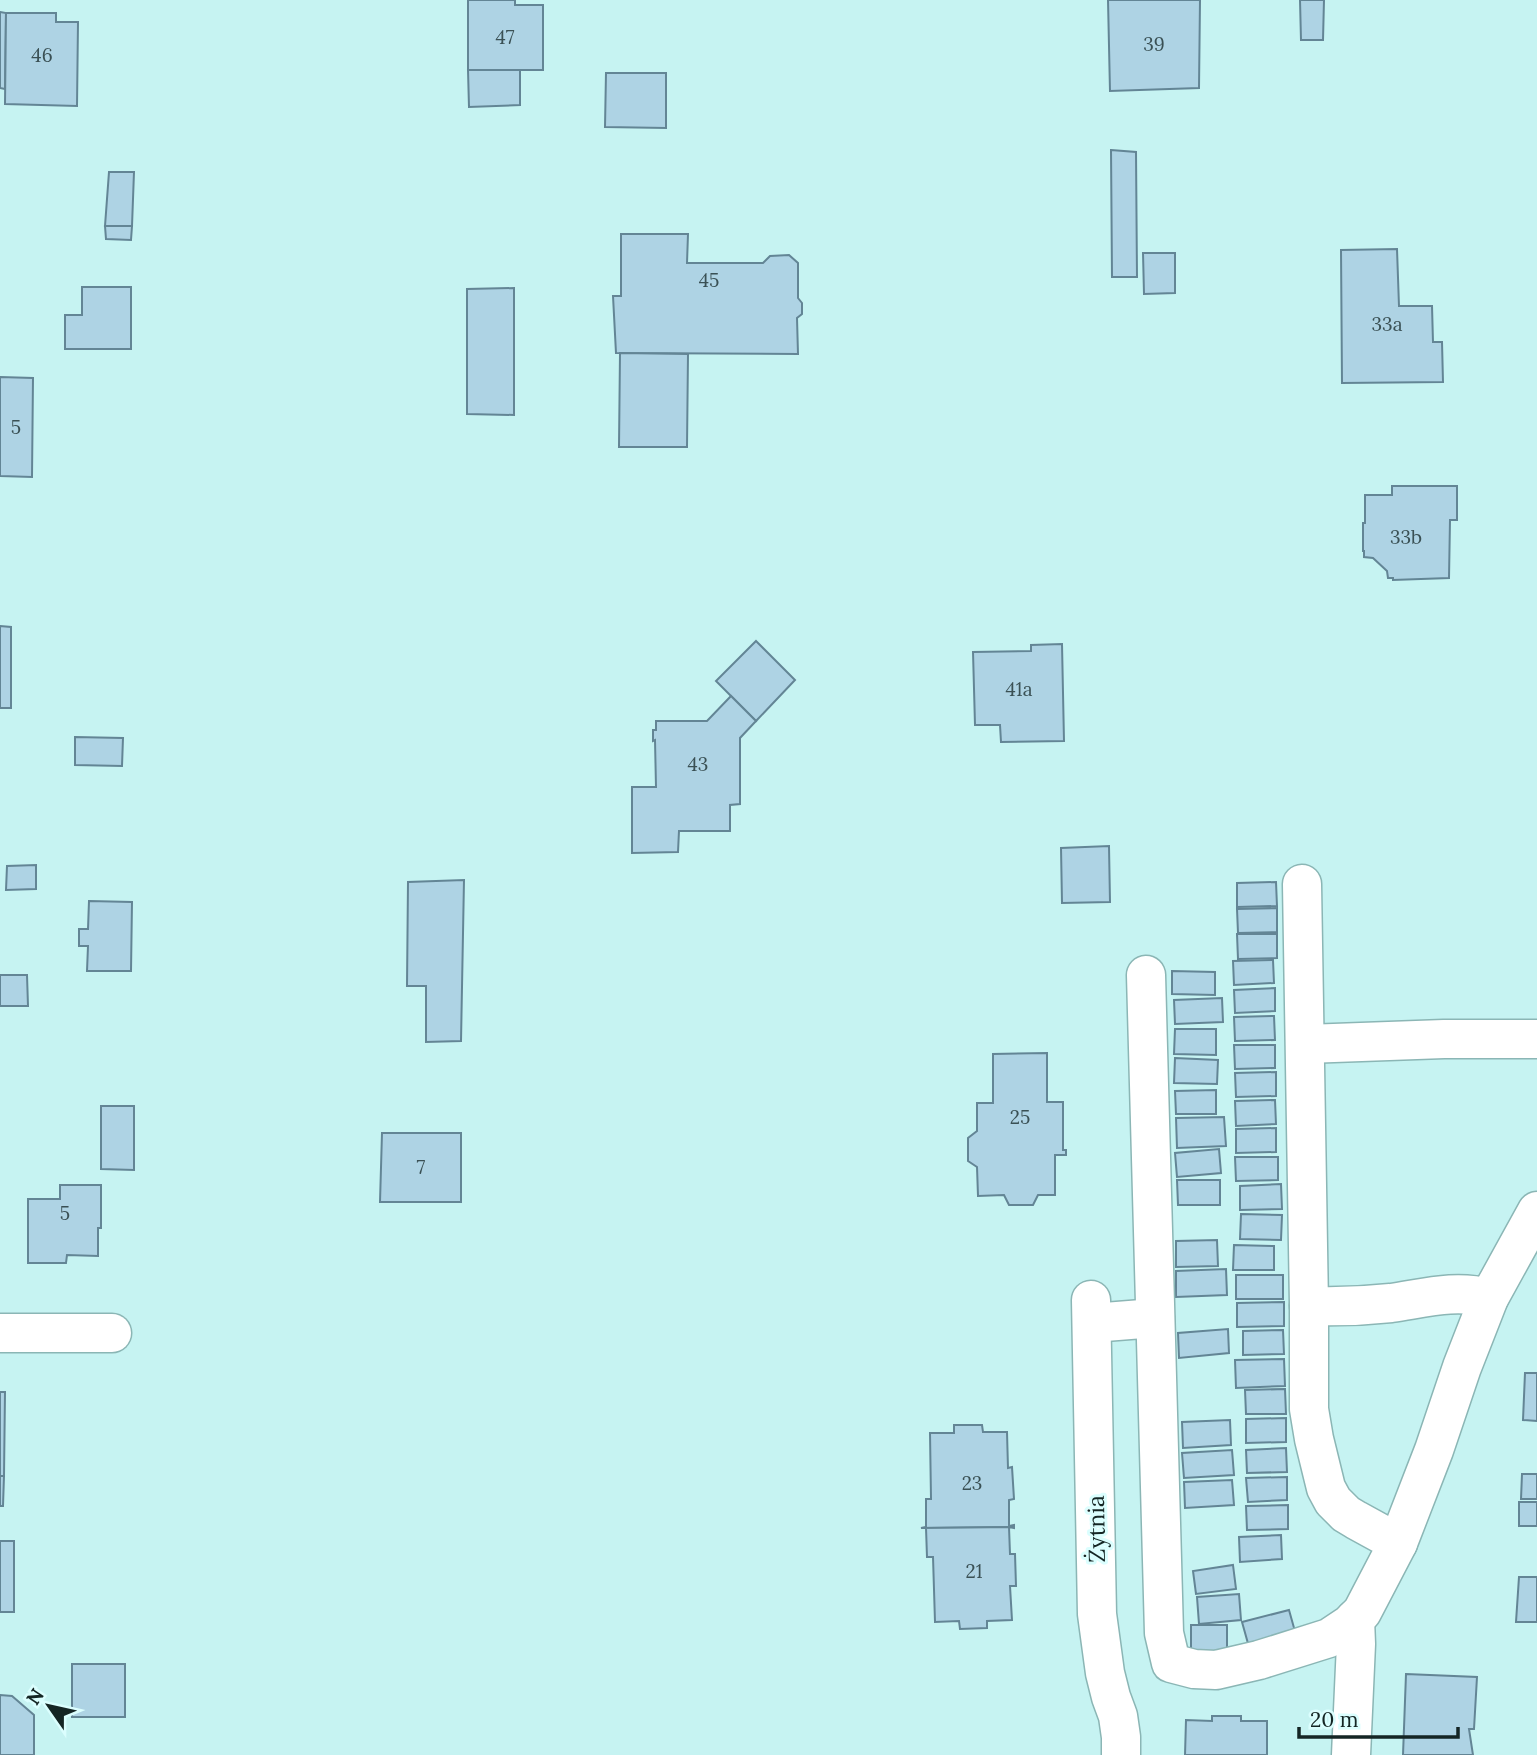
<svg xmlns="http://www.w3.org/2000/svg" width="1537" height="1755" font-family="Lora,serif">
	<rect width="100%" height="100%" fill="#c6f3f2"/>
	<g fill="#aed3e4" stroke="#638595" stroke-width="2">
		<path d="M 468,0 L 515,0 L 515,5 L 543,5 L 543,70 L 468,70 Z"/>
		<path d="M 1108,0 L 1200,0 L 1199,88 L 1110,91 Z"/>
		<path d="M 1300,0 L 1324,0 L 1323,40 L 1301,40 Z"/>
		<path d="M 0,12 L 6,13 L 5,89 L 0,88 Z"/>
		<path d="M 6,13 L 56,13 L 56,22 L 78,22 L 77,106 L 5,104 Z"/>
		<path d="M 468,70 L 520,70 L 520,105 L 469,107 Z"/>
		<path d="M 606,73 L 666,73 L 666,128 L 605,127 Z"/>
		<path d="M 1111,150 L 1136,152 L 1137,277 L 1112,277 Z"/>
		<path d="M 109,172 L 134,172 L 132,226 L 105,226 Z"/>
		<path d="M 105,226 L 132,226 L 131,240 L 106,239 Z"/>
		<path d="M 621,234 L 688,234 L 687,263 L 763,263 L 770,256 L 789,255 L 798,263 L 798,298 L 802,303 L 802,314 L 797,318 L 798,354 L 616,353 L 613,296 L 621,296 Z"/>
		<path d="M 1397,249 L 1399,306 L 1432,306 L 1433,342 L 1442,342 L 1443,382 L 1342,383 L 1341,250 Z"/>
		<path d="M 1143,253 L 1175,253 L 1175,293 L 1144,294 Z"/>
		<path d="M 82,287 L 131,287 L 131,349 L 65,349 L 65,315 L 82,315 Z"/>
		<path d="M 514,288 L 514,415 L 467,414 L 467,289 Z"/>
		<path d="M 620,353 L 688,354 L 687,447 L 619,447 Z"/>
		<path d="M 0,377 L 33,378 L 32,477 L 0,476 Z"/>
		<path d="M 1392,486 L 1457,486 L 1457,520 L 1450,520 L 1449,578 L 1393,580 L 1393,578 L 1388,578 L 1387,571 L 1373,558 L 1364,557 L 1364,551 L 1363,551 L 1363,523 L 1365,523 L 1365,495 L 1392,495 Z"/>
		<path d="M 0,626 L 11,627 L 11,708 L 0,708 Z"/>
		<path d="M 756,641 L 795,680 L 756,721 L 716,681 Z"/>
		<path d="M 1062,644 L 1064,741 L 1001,742 L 1000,725 L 975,725 L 973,652 L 1031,651 L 1031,645 Z"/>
		<path d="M 731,696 L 756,721 L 740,738 L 740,804 L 730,805 L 730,831 L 679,831 L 678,852 L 632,853 L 632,787 L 656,787 L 655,740 L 653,741 L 653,730 L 656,730 L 656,721 L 707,721 Z"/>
		<path d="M 75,737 L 123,738 L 122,766 L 75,765 Z"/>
		<path d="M 1109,846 L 1110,902 L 1062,903 L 1061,848 Z"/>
		<path d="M 36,865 L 36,889 L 6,890 L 7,866 Z"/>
		<path d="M 464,880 L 461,1041 L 426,1042 L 426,986 L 407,986 L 408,882 Z"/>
		<path d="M 1276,882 L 1277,906 L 1237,907 L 1237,883 Z"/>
		<path d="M 89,901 L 132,902 L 131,971 L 87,971 L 88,946 L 79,946 L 79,929 L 88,929 Z"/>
		<path d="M 1277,908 L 1277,932 L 1238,933 L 1237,909 Z"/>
		<path d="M 1237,934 L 1277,934 L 1277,958 L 1238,959 Z"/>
		<path d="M 1273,960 L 1274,983 L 1234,985 L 1233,961 Z"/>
		<path d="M 1172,971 L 1215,972 L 1215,995 L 1172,994 Z"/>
		<path d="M 0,975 L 27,975 L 28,1006 L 0,1006 Z"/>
		<path d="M 1275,988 L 1275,1011 L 1235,1013 L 1234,990 Z"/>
		<path d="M 1222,998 L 1223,1022 L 1175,1024 L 1174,1000 Z"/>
		<path d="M 1274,1016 L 1275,1040 L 1235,1041 L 1234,1017 Z"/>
		<path d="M 1175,1029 L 1216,1029 L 1216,1055 L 1174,1054 Z"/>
		<path d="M 1234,1045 L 1275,1045 L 1275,1068 L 1235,1069 Z"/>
		<path d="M 1047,1053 L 1047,1102 L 1063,1102 L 1063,1150 L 1066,1150 L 1066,1155 L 1055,1155 L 1055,1195 L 1038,1195 L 1033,1205 L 1009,1205 L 1004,1195 L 978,1196 L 977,1167 L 968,1161 L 968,1138 L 977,1131 L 977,1103 L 993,1103 L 993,1054 Z"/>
		<path d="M 1175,1058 L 1218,1060 L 1217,1084 L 1174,1083 Z"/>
		<path d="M 1276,1072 L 1276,1096 L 1236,1097 L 1235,1073 Z"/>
		<path d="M 1216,1090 L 1216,1114 L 1176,1114 L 1175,1091 Z"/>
		<path d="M 1275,1100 L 1276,1124 L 1236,1126 L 1235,1101 Z"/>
		<path d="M 101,1106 L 134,1106 L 134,1170 L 101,1169 Z"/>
		<path d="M 1224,1117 L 1226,1146 L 1177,1148 L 1176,1118 Z"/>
		<path d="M 1276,1128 L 1276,1152 L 1236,1153 L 1236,1129 Z"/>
		<path d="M 382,1133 L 461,1133 L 461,1202 L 380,1202 Z"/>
		<path d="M 1219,1149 L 1221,1173 L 1177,1177 L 1175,1153 Z"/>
		<path d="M 1235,1157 L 1278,1157 L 1278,1180 L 1236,1181 Z"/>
		<path d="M 1177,1180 L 1220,1180 L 1220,1205 L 1178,1205 Z"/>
		<path d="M 1281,1184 L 1282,1209 L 1240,1210 L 1240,1186 Z"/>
		<path d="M 60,1185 L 101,1185 L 101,1228 L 98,1228 L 98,1256 L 67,1255 L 66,1263 L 28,1263 L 28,1199 L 60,1199 Z"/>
		<path d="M 1241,1214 L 1282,1215 L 1281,1240 L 1240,1239 Z"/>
		<path d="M 1217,1240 L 1218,1266 L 1176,1267 L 1176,1241 Z"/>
		<path d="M 1234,1245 L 1274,1246 L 1274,1270 L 1233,1270 Z"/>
		<path d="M 1226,1269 L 1227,1295 L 1176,1297 L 1176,1271 Z"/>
		<rect x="1236" y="1275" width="47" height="24"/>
		<path d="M 1284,1302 L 1284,1326 L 1237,1327 L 1237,1303 Z"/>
		<path d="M 1228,1329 L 1229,1353 L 1179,1358 L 1178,1333 Z"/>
		<path d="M 1283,1330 L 1284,1354 L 1243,1355 L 1243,1331 Z"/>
		<path d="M 1284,1359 L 1285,1386 L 1236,1388 L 1235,1360 Z"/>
		<path d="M 1525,1373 L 1537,1373 L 1537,1421 L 1523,1420 Z"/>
		<path d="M 1285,1389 L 1286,1414 L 1246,1414 L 1245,1390 Z"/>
		<path d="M 0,1392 L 5,1392 L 4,1476 L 0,1476 Z"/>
		<path d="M 1286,1418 L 1286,1442 L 1246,1443 L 1246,1419 Z"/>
		<path d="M 1230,1420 L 1231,1445 L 1183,1448 L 1182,1422 Z"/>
		<path d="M 954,1425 L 982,1425 L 983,1432 L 1007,1432 L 1008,1468 L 1012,1467 L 1014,1499 L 1009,1500 L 1009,1526 L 1014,1525 L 1014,1527 L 921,1528 L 926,1527 L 926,1499 L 931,1499 L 930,1433 L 954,1433 Z"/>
		<path d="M 1286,1448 L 1287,1472 L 1247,1473 L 1246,1450 Z"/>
		<path d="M 1232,1450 L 1234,1475 L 1184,1478 L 1182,1453 Z"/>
		<path d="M 1522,1474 L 1537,1474 L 1537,1499 L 1521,1499 Z"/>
		<path d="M 0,1476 L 4,1476 L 3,1506 L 0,1506 Z"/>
		<path d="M 1287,1477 L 1287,1500 L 1248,1502 L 1246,1478 Z"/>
		<path d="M 1232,1480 L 1234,1505 L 1185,1508 L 1184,1482 Z"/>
		<rect x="1519" y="1502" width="18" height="24"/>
		<path d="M 1288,1505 L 1288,1529 L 1247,1530 L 1246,1506 Z"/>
		<path d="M 1009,1527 L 1010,1554 L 1015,1554 L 1016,1586 L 1010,1586 L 1012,1620 L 987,1621 L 987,1628 L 960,1629 L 959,1621 L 935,1622 L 933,1557 L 927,1557 L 926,1528 L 921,1528 L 1014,1527 L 1014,1528 Z"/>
		<path d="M 1281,1535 L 1282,1559 L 1240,1562 L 1239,1537 Z"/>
		<rect x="0" y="1541" width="14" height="71"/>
		<path d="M 1233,1565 L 1236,1589 L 1196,1594 L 1193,1571 Z"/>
		<path d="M 1519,1577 L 1537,1577 L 1537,1622 L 1516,1622 Z"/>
		<path d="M 1239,1594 L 1241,1620 L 1199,1624 L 1197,1597 Z"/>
		<path d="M 1289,1610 L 1296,1635 L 1249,1647 L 1242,1622 Z"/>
		<rect x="1191" y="1625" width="36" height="26"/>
		<rect x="72" y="1664" width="53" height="53"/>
		<path d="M 1406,1674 L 1477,1677 L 1474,1729 L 1469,1729 L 1473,1755 L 1403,1755 Z"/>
		<path d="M 0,1695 L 12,1696 L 34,1715 L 34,1755 L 0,1755 Z"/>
		<path d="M 1212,1716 L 1241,1716 L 1241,1721 L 1267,1721 L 1267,1755 L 1185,1755 L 1186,1720 L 1212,1721 Z"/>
	</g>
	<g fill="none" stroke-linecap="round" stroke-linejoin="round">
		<g stroke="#8bb6b5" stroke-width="41">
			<g id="minor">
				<path d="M 1146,975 L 1164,1633 L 1171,1663 L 1194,1669 L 1216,1670 L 1259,1660 L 1329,1638 L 1350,1624 L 1362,1612 L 1398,1543 L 1356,1520 L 1346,1514 L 1333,1501 L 1326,1488 L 1314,1439 L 1309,1409 L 1309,1306 L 1302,884"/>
				<path d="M 1306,1044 L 1444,1039 L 1537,1039"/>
				<path d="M 1091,1300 L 1097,1614 L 1105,1673 L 1111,1697 L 1118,1716 L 1121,1737 L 1121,1755"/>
				<path d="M 1309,1306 C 1338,1307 1363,1306 1391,1303 C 1425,1298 1455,1289 1489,1298"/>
				<path d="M 1092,1323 L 1155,1318"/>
				<path d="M 0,1333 L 112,1333"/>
				<path d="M 1398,1543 L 1434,1450 L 1462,1367 L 1489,1298 L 1537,1211"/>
				<path d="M 1351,1755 L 1356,1644 L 1355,1619"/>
			</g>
		</g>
		<use href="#minor" stroke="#fff" stroke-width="38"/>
	</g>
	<g text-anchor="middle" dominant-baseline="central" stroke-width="6" stroke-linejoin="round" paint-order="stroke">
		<g font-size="19" fill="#3a5054">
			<text x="505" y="37">47</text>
			<text x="1154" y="44">39</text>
			<text x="42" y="55">46</text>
			<text x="709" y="280">45</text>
			<text x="1387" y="324">33a</text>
			<text x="16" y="427">5</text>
			<text x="1406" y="537">33b</text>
			<text x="1019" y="689">41a</text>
			<text x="698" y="764">43</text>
			<text x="1020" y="1117">25</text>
			<text x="421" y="1167">7</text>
			<text x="65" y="1213">5</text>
			<text x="972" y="1483">23</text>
			<text x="974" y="1571">21</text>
		</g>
		<g font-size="23" fill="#142524" stroke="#dbfefe">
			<text transform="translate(1096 1529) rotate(-91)">Żytnia</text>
		</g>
	</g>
	<g transform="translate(49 1706) rotate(304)" stroke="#dbfefe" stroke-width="5" paint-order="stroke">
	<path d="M0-5L12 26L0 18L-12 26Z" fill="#142524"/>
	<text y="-10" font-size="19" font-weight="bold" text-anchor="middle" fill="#142524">N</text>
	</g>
	<path d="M1299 1727v10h159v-10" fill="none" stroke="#142524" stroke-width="3.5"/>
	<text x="1310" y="1727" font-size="21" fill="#142524" stroke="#dbfefe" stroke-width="5" paint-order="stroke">20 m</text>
</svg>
